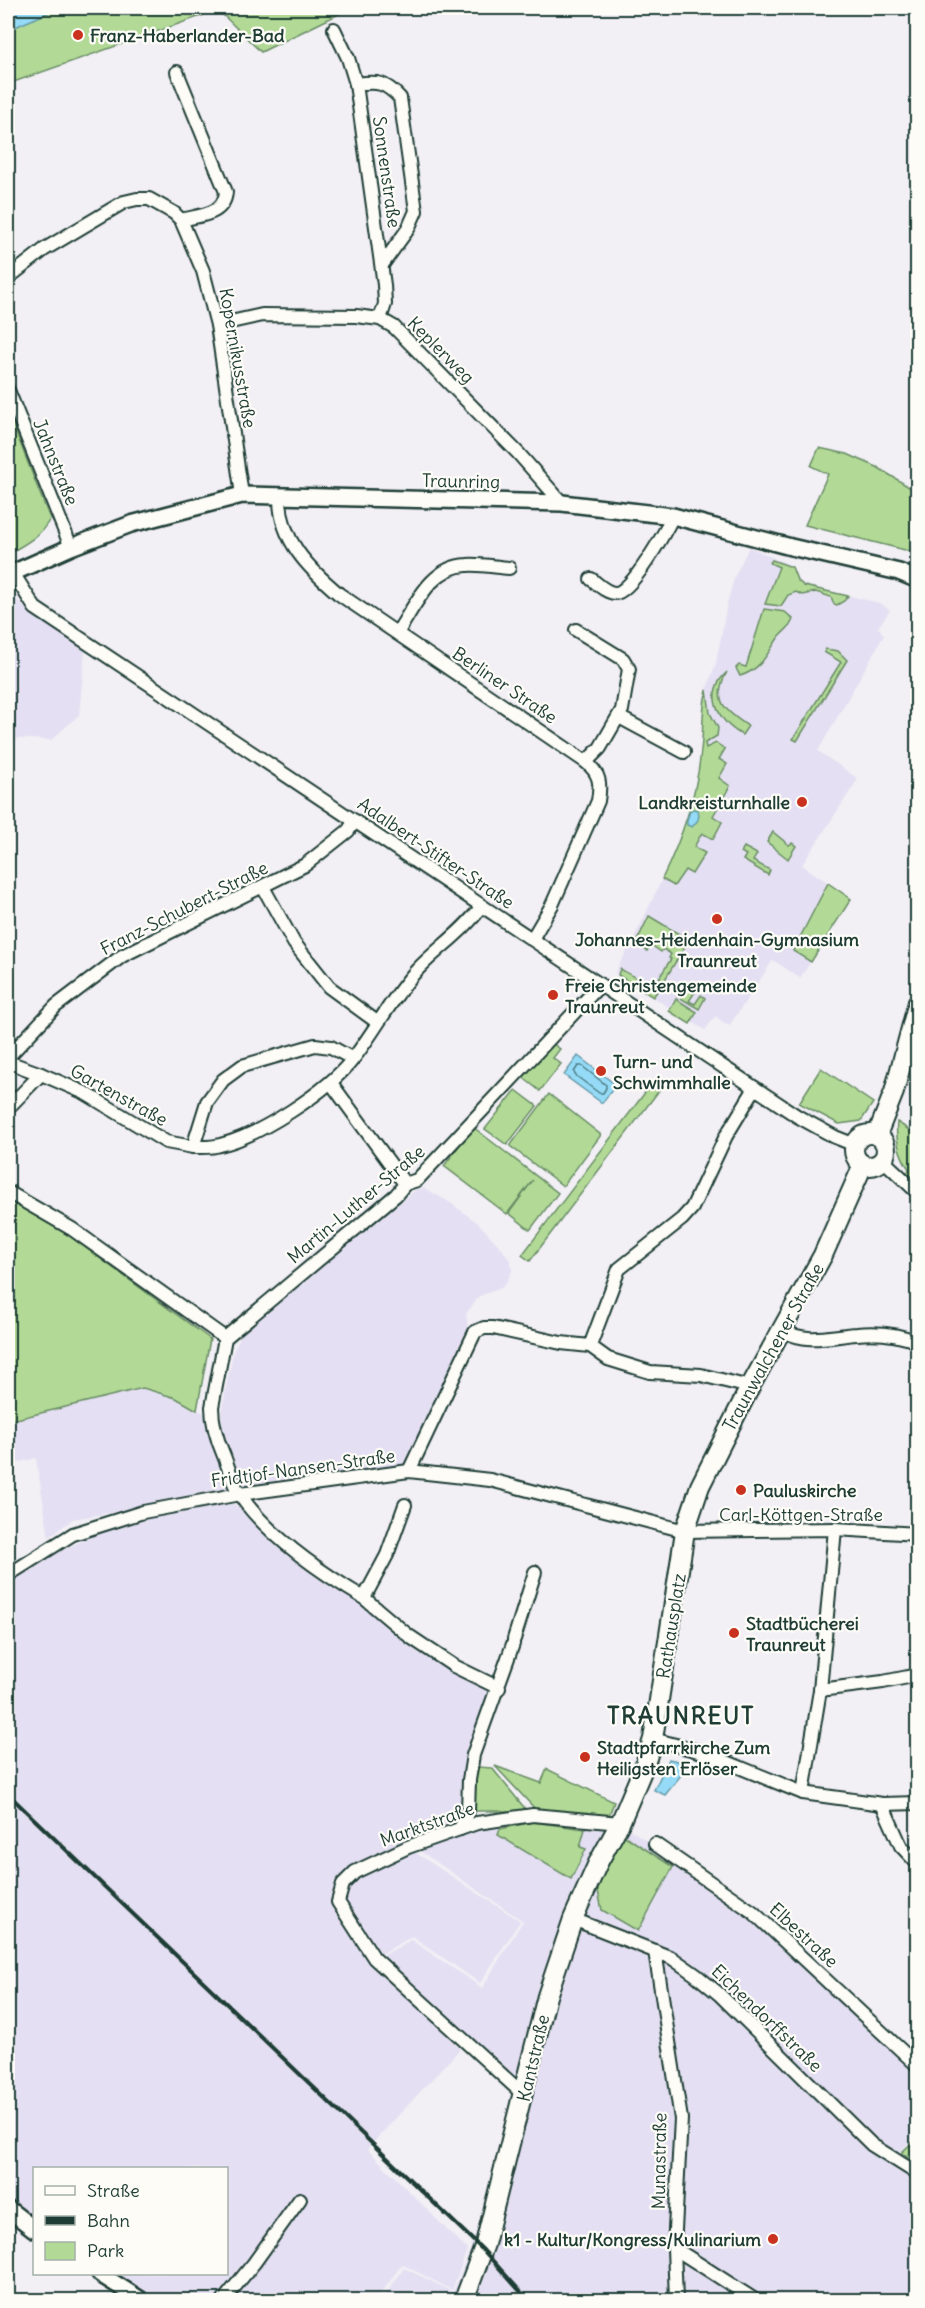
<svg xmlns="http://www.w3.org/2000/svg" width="925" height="2308" font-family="Delius,sans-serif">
	<rect width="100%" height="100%" fill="#f2eff5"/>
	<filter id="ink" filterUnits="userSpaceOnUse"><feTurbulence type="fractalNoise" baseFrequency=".0167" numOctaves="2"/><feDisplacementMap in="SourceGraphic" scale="12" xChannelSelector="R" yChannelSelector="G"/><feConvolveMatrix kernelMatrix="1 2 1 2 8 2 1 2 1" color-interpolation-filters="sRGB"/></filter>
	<g filter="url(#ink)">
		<g fill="#e4dff2">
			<path d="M 749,547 L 792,566 L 798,579 L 805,585 L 879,603 L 890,610 L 878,627 L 884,635 L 818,751 L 858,779 L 802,865 L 851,899 L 800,978 L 773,960 L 729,1026 L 715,1016 L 705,1030 L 615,973 L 639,928 L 673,856 L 694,797 L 702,750 L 703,700 L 716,663 L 728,600 L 735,576 Z"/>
			<path d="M 9,592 L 29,612 L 85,651 L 79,715 L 51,740 L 8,738 Z"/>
			<path d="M 424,1188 L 449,1202 L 478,1223 L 502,1249 L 511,1262 L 512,1271 L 506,1283 L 501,1288 L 479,1296 L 466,1314 L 469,1335 L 409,1471 L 240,1494 L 242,1480 L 222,1429 L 221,1414 L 233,1353 L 243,1330 L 395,1206 L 417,1189 Z"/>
			<path d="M 143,1387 L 176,1398 L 209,1416 L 232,1492 L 73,1519 L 49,1537 L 36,1458 L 8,1465 L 8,1413 Z"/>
			<path d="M 234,1504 L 462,1672 L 499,1688 L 483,1727 L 468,1811 L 477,1823 L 514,1817 L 620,1823 L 753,1912 L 917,2064 L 917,2135 L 887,2164 L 917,2182 L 917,2300 L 382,2300 L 404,2268 L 453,2292 L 470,2250 L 520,2097 L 462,2048 L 377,1959 L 411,1940 L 482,1988 L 523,1921 L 410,1844 L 408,1848 L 520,1921 L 480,1983 L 412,1936 L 374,1958 L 460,2049 L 367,2149 L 467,2250 L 452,2290 L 402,2264 L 376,2300 L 159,2300 L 134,2288 L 111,2274 L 226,2274 L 226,2168 L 34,2168 L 34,2221 L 8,2199 L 8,1576 L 143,1512 Z"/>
		</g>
		<g fill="#b2da96" stroke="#688c65" stroke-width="1.5">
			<path d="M 8,8 L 351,8 L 261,52 L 218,10 L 8,84 Z"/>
			<path d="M 8,412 L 50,519 C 40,537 25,544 8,554 Z"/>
			<path d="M 819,448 L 847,454 L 877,467 L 917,492 L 917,553 L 805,525 L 828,474 L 811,466 Z"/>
			<path d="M 772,560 L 792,567 L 797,580 L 804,586 L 848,596 L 844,601 L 837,605 L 834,604 L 831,597 L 816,592 L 802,595 L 796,592 L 788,595 L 781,606 L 765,604 L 779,567 L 770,563 Z"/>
			<path d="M 764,609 L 785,612 L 793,619 C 790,629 783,631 778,638 C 767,655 760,670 740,676 L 736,668 L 739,665 L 746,667 Z"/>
			<path d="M 826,649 L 838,651 L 847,660 L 797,741 L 793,739 L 841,662 L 824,652 Z"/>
			<path d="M 727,672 C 711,700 725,711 748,726 L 742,735 C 718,721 703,694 727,672 Z"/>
			<path d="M 707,690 L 710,713 L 718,728 L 717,736 L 705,743 L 706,748 L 716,743 L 725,749 L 719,759 L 727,764 L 719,778 L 730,786 L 713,816 L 722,822 L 713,839 L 702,833 L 694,847 L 705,853 L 692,874 L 685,870 L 674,886 L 662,879 C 682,838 697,795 701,750 C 704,730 701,709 707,690 Z"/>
			<path d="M 773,832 L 789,845 L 792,843 L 796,846 L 788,859 L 767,842 Z"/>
			<path d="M 744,847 L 757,854 L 753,861 L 770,870 L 768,875 L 743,860 L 746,855 L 741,852 Z"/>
			<path d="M 828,883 L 851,899 L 811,962 L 793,951 Z"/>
			<path d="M 649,916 L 689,940 L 664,981 L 659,978 L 671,959 L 669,958 L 671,954 L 663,949 L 661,952 L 651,945 L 647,951 L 636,943 Z"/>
			<path d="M 620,969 L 642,981 L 654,981 L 659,989 L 653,997 L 618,975 Z"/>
			<path d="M 683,985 L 695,992 L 689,1001 L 695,1004 L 701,995 L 705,998 L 699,1009 L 677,996 Z"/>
			<path d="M 676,999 L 697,1012 L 690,1024 L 669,1011 Z"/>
			<path d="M 552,1043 L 560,1049 L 553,1058 L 561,1064 L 540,1091 L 521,1076 Z"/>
			<path d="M 821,1068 L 873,1103 L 861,1121 L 839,1124 L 799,1103 Z"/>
			<path d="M 653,1082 L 661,1088 L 530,1261 L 522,1255 Z"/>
			<path d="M 516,1090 L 537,1106 L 507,1145 L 485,1129 Z"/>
			<path d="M 549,1094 L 601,1135 L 563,1186 L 510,1146 Z"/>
			<path d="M 897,1122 L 917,1135 L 917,1182 L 907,1173 L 909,1169 C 899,1154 895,1140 897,1122 Z"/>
			<path d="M 473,1127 L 558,1193 L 530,1230 L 509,1213 L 533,1180 L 507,1214 L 444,1166 Z"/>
			<path d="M 8,1198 L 49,1221 L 210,1339 L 197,1410 L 176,1398 L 143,1388 L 8,1421 Z"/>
			<path d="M 495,1766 L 541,1783 L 547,1769 L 614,1802 L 608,1818 L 538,1812 Z"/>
			<path d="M 477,1767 L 492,1768 L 527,1811 L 472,1811 Z"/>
			<path d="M 533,1822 L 585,1829 L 580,1847 L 586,1849 L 571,1879 L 498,1835 L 500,1829 Z"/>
			<path d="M 622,1834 L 673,1867 L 638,1931 L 602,1910 L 597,1886 Z"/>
			<path d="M 917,2138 L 917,2163 L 901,2153 Z"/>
		</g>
		<g fill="#95dbf7" stroke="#669ca9" stroke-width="1.5">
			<path d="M 8,8 L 59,8 L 8,30 Z"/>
			<path d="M 693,809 L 697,810 L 699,814 L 698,820 L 692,827 L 687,825 L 687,820 L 690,811 Z"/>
			<path d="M 578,1056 L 616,1085 L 602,1103 L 564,1075 Z"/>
			<path d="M 669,1759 L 690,1764 L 665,1795 L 654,1790 Z"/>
		</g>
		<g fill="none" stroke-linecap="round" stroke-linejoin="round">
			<path stroke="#4e7c82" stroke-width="1.5" d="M 578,1066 L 582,1066 L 606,1085 L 606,1088 L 603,1093 L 599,1093 L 575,1075 L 574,1072 Z"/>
			<g stroke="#1f3d34" stroke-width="16">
				<g id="minor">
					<path d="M 334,29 L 348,58 L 356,84 L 384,285 L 385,304 L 380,319"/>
					<path d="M 177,72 L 226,192 C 224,215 201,215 181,220"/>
					<path d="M 356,84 C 378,81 385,82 400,98 L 416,211 L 408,229 L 382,265"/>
					<path d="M 8,278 L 45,249 L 124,202 L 137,199 L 149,199 L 174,213 L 181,220 L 203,271 L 217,325 L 242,495"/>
					<path d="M 217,325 L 262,315 L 356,316 L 380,319 L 394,327 L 518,453 L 562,503"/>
					<path d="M 8,390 L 71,547"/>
					<path d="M 280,496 C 279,539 308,568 339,594 L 586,762 C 600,774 601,783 598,801 L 552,905 L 532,939"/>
					<path d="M 13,573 L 35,608 L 797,1116 L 835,1137 L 855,1145"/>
					<path d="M 591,579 C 597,583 606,593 615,593 C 631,594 666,530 673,516"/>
					<path d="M 576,630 L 623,659 L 629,669 L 622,710 L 600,748 L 586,762"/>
					<path d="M 397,633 C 415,606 431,566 467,565 C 481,564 495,567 509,568"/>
					<path d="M 619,717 L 684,752"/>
					<path d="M 263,887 L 294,943 L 329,987 L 377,1022"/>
					<path d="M 8,1057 L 56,1006 L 122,956 L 305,865 L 348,831 L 355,821"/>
					<path d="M 353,1059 L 331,1047 L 315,1045 L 242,1066 L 223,1080 L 207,1102 L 193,1147 C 202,1147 211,1148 220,1145 C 259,1136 328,1091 353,1059 C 375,1031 392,997 417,970 C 438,948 464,931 482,906"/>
					<path d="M 8,1062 L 41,1074 L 85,1093 L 166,1142 L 193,1147"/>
					<path d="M 331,1083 L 405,1184"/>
					<path d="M 8,1108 L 41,1074"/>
					<path d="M 883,1160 L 918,1193"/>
					<path d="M 8,1192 L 72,1229 L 225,1338"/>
					<path d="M 783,1331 C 810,1344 828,1336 857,1334 C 878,1332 898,1334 918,1342"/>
					<path d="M 590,1346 L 619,1269 L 682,1219 L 692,1208 L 726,1136 L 755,1088"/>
					<path d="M 409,1471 L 475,1332 L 484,1328 L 493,1328 L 561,1343 L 590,1346 L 608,1359 L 650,1372 L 701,1375 L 750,1387"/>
					<path d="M 405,1505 L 387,1555 L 364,1598 L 409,1636 L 454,1666 L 499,1688"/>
					<path d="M 8,1575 L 73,1534 L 143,1512 L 240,1494 L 409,1471 L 490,1480 L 685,1531 L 835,1529 L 918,1534"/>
					<path d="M 364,1598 C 322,1573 268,1536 240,1495 C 233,1484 229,1469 224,1456 C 217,1440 212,1425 212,1407 L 225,1338 L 396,1195 L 405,1184 L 417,1180 L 600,985"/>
					<path d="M 514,1639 L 535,1572"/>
					<path d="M 820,1690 L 883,1682 L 918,1675"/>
					<path d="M 653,1739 L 702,1752 L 803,1793 L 882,1804 L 918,1803"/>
					<path d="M 803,1793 L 820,1690 L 835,1529"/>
					<path d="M 882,1804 L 901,1846 L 918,1864"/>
					<path d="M 460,1829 L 468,1811 L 469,1780 L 473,1755 L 513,1644"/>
					<path d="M 655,1844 L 753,1912 L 918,2066"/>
					<path d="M 573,1919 L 672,1958 L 696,1975 L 719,1994 L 872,2145 L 918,2174"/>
					<path d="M 655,1951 L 681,2119 L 674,2248 L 676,2300"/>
					<path d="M 524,2095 L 374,1958 L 338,1902 L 343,1884 L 355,1872 L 408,1847 L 477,1823 L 533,1815 L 620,1823"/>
					<path d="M 674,2248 L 755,2300"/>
					<path d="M 224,2300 L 254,2263 L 300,2199"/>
				</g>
			</g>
			<g stroke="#1f3d34" stroke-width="20">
				<g id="tertiary">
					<path d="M 8,575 L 71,547 L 131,524 L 242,495 L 562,503 L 673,516 L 791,547 L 899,572 L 918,580"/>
					<path d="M 8,2209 L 34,2229"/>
					<path d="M 100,2274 L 141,2300"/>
				</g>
			</g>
			<g stroke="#1f3d34" stroke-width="22">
				<g id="secondary">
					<circle cx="870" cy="1150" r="16"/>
					<path d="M 877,1135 L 894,1092 L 918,1002"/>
					<path d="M 464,2300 L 485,2244 L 547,1996 L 573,1919 L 598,1863 L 620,1823 L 645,1764 L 653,1739 L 685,1531 L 700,1486 L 750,1387 L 823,1255 L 863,1165"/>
				</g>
			</g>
			<use href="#minor" stroke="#fdfcf7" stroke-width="12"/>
			<use href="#tertiary" stroke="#fdfcf7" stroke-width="15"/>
			<use href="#secondary" stroke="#fdfcf7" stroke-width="18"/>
			<path stroke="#1f3d34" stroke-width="4" d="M 8,1794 L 483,2250 L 528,2300"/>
		</g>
	</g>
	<g fill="#c8321e" stroke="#fdfcf7" stroke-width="2">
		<circle cx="78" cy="35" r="6"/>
		<circle cx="802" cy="802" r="6"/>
		<circle cx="717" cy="919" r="6"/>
		<circle cx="553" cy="995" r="6"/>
		<circle cx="601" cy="1071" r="6"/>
		<circle cx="741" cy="1490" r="6"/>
		<circle cx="734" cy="1633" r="6"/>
		<circle cx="585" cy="1757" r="6"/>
		<circle cx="773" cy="2239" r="6"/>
	</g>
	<g text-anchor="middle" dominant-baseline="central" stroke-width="4.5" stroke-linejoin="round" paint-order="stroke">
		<g font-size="18" font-weight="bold" fill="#1f3d34" stroke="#fdfcf7" text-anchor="start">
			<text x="90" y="35">Franz-Haberlander-Bad</text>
			<text x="790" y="802" text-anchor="end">Landkreisturnhalle</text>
			<text x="717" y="939" text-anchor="middle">Johannes-Heidenhain-Gymnasium<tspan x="717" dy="21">Traunreut</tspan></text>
			<text x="565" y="985">Freie Christengemeinde<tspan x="565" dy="21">Traunreut</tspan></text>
			<text x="613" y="1061">Turn- und<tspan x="613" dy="21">Schwimmhalle</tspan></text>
			<text x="753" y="1490">Pauluskirche</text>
			<text x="746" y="1623">Stadtbücherei<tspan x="746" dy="21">Traunreut</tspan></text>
			<text x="597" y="1747">Stadtpfarrkirche Zum<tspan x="597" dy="21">Heiligsten Erlöser</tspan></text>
			<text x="761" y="2239" text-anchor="end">k1 - Kultur/Kongress/Kulinarium</text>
		</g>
		<g font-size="18" fill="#1f3d34" stroke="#fdfcf7">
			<text transform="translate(387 172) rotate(82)">Sonnenstraße</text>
			<text transform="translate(441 350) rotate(45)">Keplerweg</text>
			<text transform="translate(238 358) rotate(80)">Kopernikusstraße</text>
			<text transform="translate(56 462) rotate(68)">Jahnstraße</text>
			<text transform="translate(461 481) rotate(1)">Traunring</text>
			<text transform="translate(505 685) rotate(34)">Berliner Straße</text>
			<text transform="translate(436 853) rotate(34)">Adalbert-Stifter-Straße</text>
			<text transform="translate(184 908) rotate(-27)">Franz-Schubert-Straße</text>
			<text transform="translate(119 1095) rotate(29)">Gartenstraße</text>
			<text transform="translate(356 1204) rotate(-40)">Martin-Luther-Straße</text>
			<text transform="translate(773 1347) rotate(-61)">Traunwalchener Straße</text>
			<text transform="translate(303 1468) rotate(-8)">Fridtjof-Nansen-Straße</text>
			<text x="801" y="1514">Carl-Köttgen-Straße</text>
			<text transform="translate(671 1626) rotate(-81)">Rathausplatz</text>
			<text transform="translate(427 1824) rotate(-20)">Marktstraße</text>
			<text transform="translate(804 1935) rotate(43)">Elbestraße</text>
			<text transform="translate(767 2018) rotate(44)">Eichendorffstraße</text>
			<text transform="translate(533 2058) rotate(-77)">Kantstraße</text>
			<text transform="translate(659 2161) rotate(-89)">Munastraße</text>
		</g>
		<g font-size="24" font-weight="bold" letter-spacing="1.5" fill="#1f3d34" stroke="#fdfcf7">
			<text x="681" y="1715">TRAUNREUT</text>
		</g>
	</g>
	<rect width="925" height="2308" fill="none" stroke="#fdfcf7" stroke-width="30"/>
	<rect x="15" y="15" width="895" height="2278" fill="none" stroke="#1f3d34" stroke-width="2" filter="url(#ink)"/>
	<rect x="33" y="2167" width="195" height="108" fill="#fdfcf7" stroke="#a4b0a9" stroke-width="1.5"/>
	<rect x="45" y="2186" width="30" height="9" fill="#fdfcf7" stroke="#a4b0a9" stroke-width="1.5"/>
	<text x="87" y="2197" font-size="18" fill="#1f3d34">Straße</text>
	<rect x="45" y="2216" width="30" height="9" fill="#1f3d34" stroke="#a4b0a9" stroke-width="1.5"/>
	<text x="87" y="2227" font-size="18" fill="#1f3d34">Bahn</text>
	<rect x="45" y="2242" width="30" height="18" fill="#b2da96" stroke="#a4b0a9" stroke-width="1.5"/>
	<text x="87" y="2257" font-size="18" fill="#1f3d34">Park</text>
</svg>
